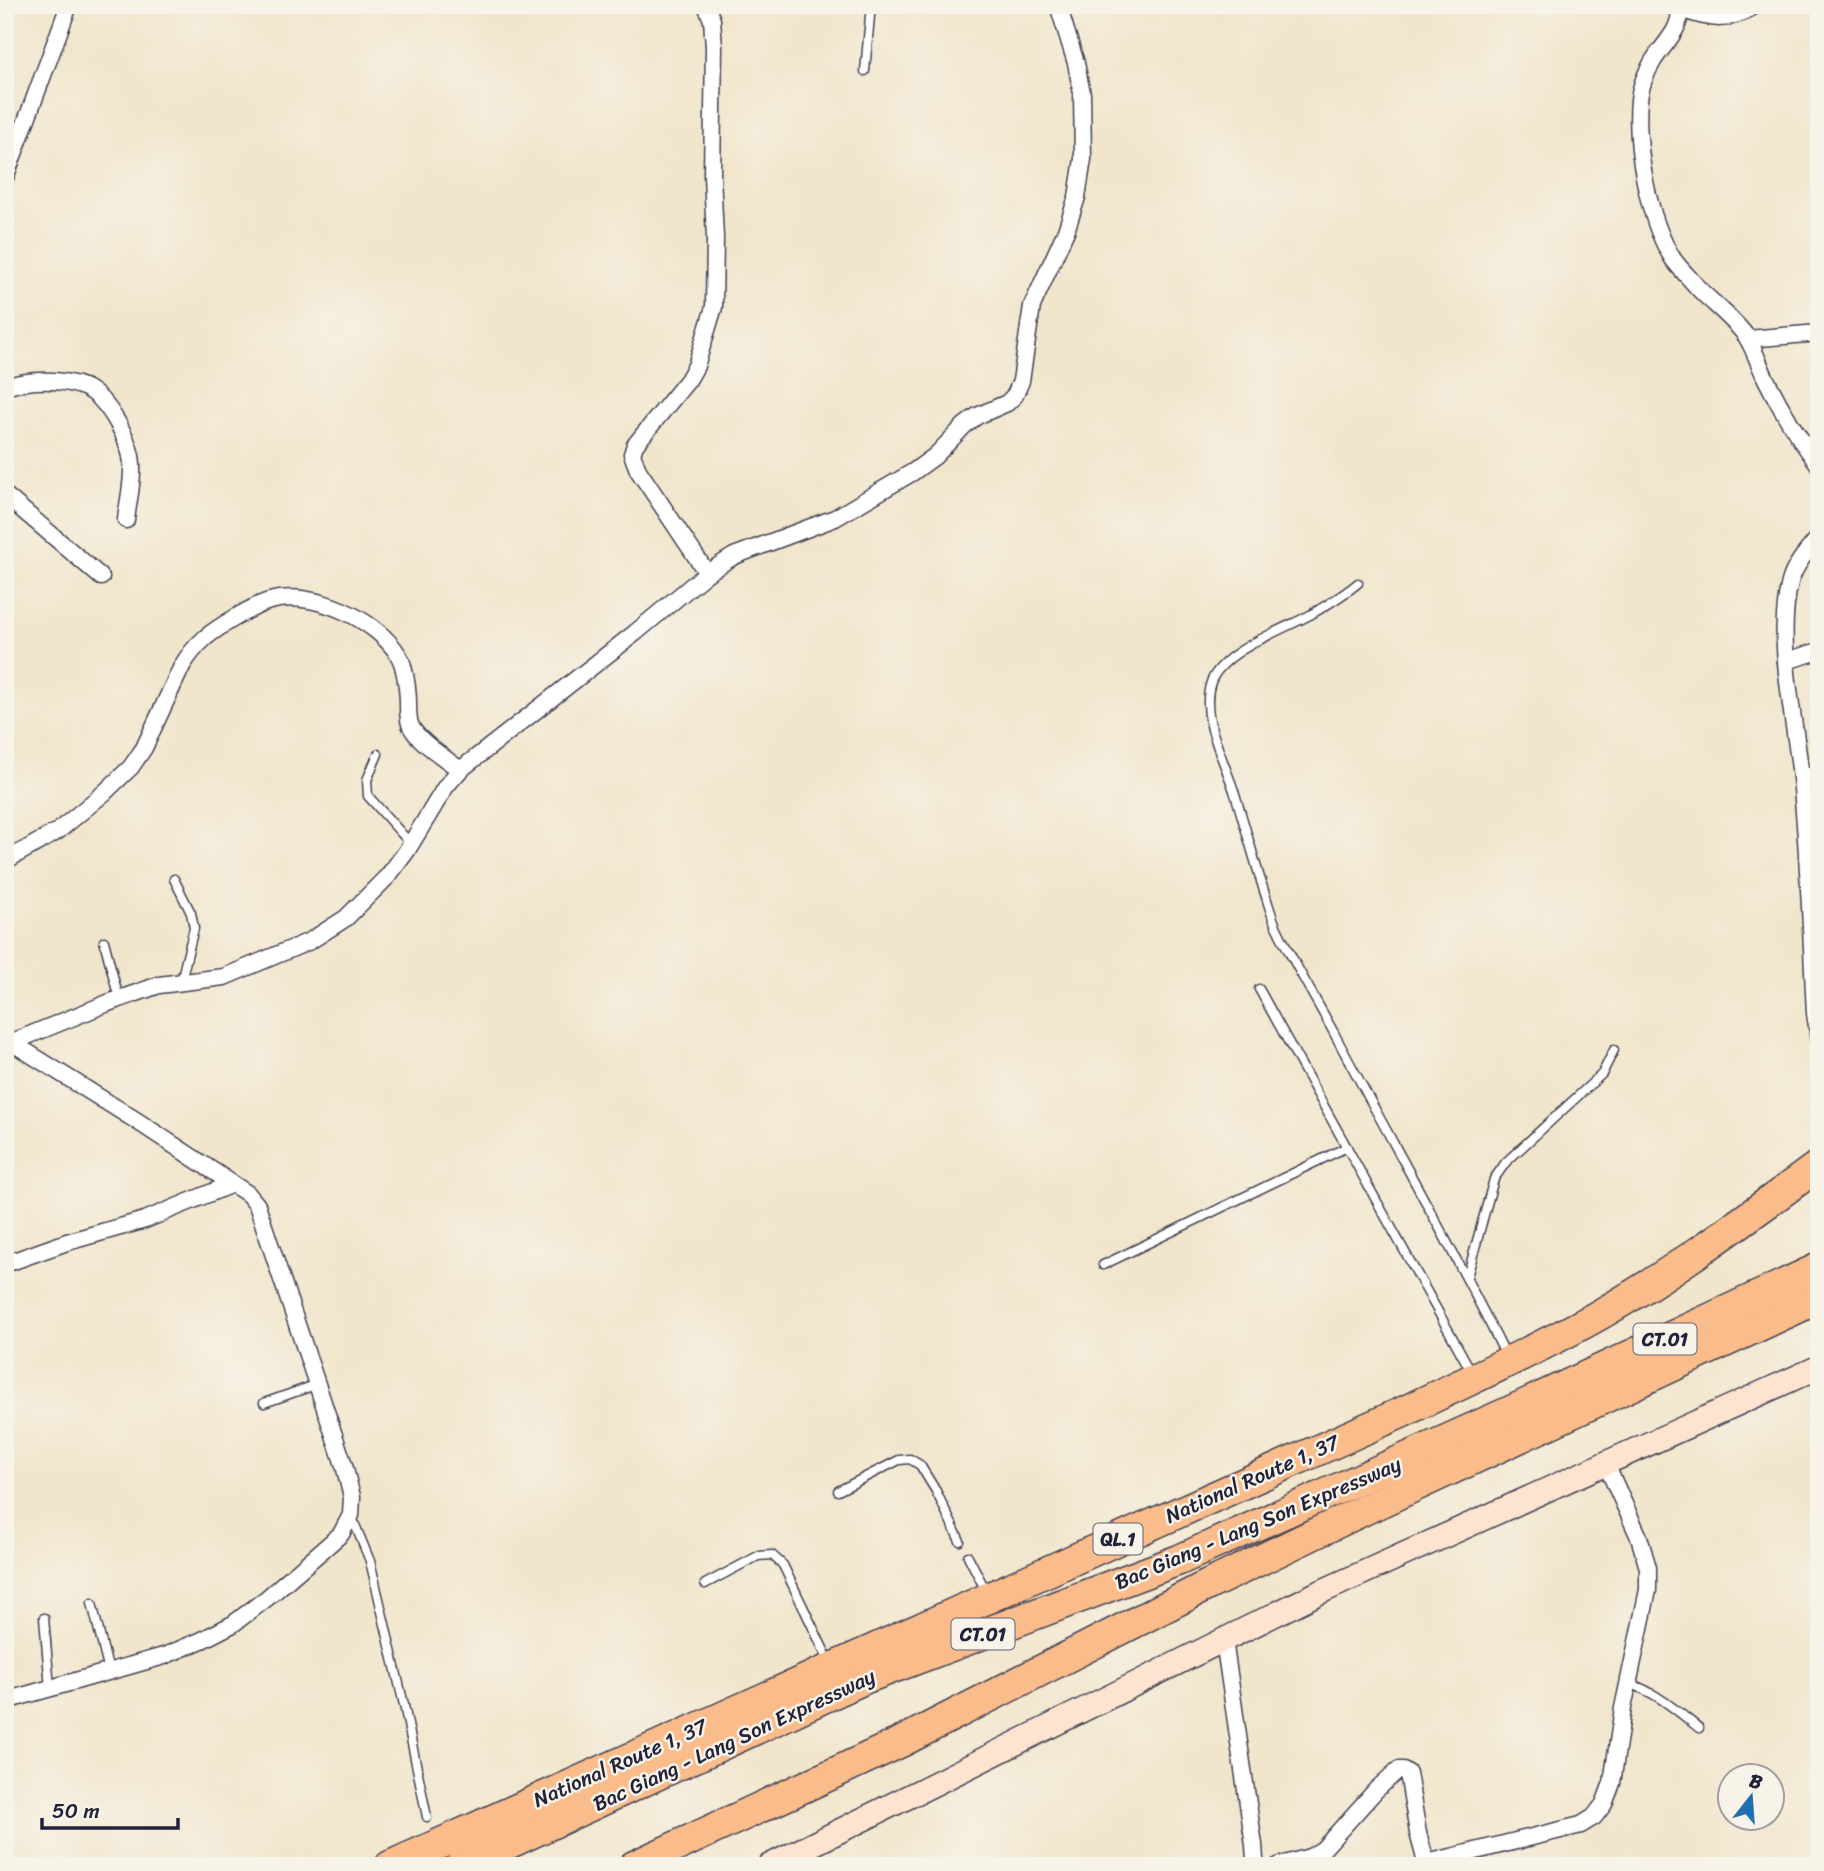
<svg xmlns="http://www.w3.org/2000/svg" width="1824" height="1871" font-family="Sriracha,sans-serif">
	<rect width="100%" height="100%" fill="#f7f3e8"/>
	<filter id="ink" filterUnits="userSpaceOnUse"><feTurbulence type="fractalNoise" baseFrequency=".0143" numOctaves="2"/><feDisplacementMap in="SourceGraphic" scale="14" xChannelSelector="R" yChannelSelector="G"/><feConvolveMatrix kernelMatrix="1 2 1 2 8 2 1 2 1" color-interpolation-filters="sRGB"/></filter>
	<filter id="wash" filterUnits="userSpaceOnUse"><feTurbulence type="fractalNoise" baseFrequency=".00686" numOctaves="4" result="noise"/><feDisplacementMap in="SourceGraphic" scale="28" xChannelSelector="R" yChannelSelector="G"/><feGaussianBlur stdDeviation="1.57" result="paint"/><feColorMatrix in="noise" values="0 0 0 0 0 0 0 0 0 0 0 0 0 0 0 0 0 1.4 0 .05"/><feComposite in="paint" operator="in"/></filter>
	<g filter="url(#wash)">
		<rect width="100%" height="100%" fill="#f1e5cb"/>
	</g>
	<g filter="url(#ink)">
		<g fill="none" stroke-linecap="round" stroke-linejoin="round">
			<g stroke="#413f51" stroke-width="11">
				<g id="lane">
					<path d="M 865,71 L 871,5"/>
					<path d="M 1358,583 C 1344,595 1327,605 1310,615 C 1282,630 1223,651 1211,682 C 1199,717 1225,761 1235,794 C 1245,826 1254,859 1264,891 C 1268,902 1271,915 1276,926 C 1293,962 1315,998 1334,1033 C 1391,1141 1452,1246 1506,1356"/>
					<path d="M 378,754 L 367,780 L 368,796 L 411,844"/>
					<path d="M 174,879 L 191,913 L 194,928 L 181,981"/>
					<path d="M 104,941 L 119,999"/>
					<path d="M 1259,989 L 1471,1371"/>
					<path d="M 1103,1265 L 1347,1147"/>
					<path d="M 1467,1277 L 1494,1179 L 1506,1162 L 1602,1074 L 1614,1050"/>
					<path d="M 264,1403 L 318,1384"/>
					<path d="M 838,1491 L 899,1460 L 910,1459 L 920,1465 L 936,1491 L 960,1541"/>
					<path d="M 351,1515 L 370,1561 L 404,1705 L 427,1817"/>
					<path d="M 968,1556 L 986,1591"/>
					<path d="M 705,1584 L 758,1556 L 772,1555 L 783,1565 L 829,1661"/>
					<path d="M 92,1603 L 109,1672"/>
					<path d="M 44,1618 L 50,1688"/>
					<path d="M 1628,1683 C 1656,1692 1676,1710 1699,1728"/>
				</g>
			</g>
			<g stroke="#413f51" stroke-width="19">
				<g id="street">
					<path d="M 706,5 L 712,20 L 714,47 L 712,175 L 715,238 L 714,307 L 696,366 L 688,380 L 635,445 L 632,454 L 638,470 L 707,573"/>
					<path d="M 1679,5 C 1684,28 1664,43 1653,61 C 1646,73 1640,86 1639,100 C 1635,146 1648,220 1673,259 C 1680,269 1690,278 1697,287 C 1713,304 1732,317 1746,336 C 1754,348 1759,365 1766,379 C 1781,409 1798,438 1819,465"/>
					<path d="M 1680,9 C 1713,19 1724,24 1756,5"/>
					<path d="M 5,178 L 69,5"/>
					<path d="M 1748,339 L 1819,333"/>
					<path d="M 5,387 C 28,379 63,378 86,388 C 108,399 131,441 132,465 C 133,483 128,502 126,520"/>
					<path d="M 5,495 L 101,577"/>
					<path d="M 1819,537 C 1808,550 1795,564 1790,582 C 1775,640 1795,718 1801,778 C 1809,856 1811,935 1815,1013 L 1819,1041"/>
					<path d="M 1786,661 L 1819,651"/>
					<path d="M 1801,776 L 1819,776"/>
					<path d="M 5,861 L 58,831 L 104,793 L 131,767 L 144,748 L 182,666 C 188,656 196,646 205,638 C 218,627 254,605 270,601 C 312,589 377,619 399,656 C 405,666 408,691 408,703 C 408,709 408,718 410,724 C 415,740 447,759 460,770"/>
					<path d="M 5,1045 L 108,1003 L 159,985 L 224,977 L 310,941 L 346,918 L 388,876 L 406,852 L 446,786 L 460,770 L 635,633 L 707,573 L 734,556 L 835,518 L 913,472 L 935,456 L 964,426 L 977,416 L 1007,403 L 1015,395 L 1021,381 L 1032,306 L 1066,231 L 1077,197 L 1083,159 L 1082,94 L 1076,63 L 1058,5"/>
					<path d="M 5,1264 L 67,1242 L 145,1220 L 232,1184"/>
					<path d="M 1224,1640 L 1254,1845 L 1255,1860 L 1254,1866"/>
					<path d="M 5,1701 L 164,1656 L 202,1640 L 233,1624 L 267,1598 L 341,1534 L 351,1515 L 352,1497 L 344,1465 L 257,1205 L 248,1194 L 137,1121 L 11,1042 L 7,1038"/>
					<path d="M 1427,1863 L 1581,1825 L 1594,1817 L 1604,1804 L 1612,1783 L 1623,1708 L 1648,1590 L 1648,1568 L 1639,1537 L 1606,1464"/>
					<path d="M 1278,1866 L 1310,1857 L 1323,1849 L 1376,1790 L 1398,1770 L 1403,1770 L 1408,1773 L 1418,1833 L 1427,1866"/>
				</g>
			</g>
			<g stroke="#413f51" stroke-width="26">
				<path id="secondary" d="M 769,1866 L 1316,1594 L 1819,1367"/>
			</g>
			<g stroke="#413f51" stroke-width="33">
				<g id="highway">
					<path d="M 390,1866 L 1403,1412 C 1468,1380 1536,1351 1599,1315 C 1676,1271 1748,1217 1819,1165"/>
					<path d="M 460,1866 L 866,1678 L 1179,1560 L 1511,1411 L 1819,1268"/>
					<path d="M 634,1866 L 901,1742 L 1208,1585 L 1366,1509 L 1819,1298"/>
				</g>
			</g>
			<use href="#lane" stroke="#fff" stroke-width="8"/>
			<use href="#street" stroke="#fff" stroke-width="16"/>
			<use href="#secondary" stroke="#fde4d1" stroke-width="23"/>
			<use href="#highway" stroke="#fabc8b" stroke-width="30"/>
		</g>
	</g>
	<g text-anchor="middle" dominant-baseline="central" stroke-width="5" stroke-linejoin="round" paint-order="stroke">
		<g fill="#f7f3e8" stroke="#62616f" stroke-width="2">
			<rect x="1633.5" y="1323.5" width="63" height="31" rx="5"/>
			<rect x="1093.5" y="1523.5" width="49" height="31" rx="5"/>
			<rect x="951.5" y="1618.5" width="63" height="31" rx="5"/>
		</g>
		<g font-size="19" font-weight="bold" fill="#22223b">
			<text x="1665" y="1339">CT.01</text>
			<text x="1118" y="1539">QL.1</text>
			<text x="983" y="1634">CT.01</text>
		</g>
		<g font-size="21" fill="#22223b" stroke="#f7f3e8">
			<text transform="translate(1252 1479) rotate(-24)">National Route 1, 37</text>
			<text transform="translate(1258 1523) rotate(-23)">Bac Giang - Lang Son Expressway</text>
			<text transform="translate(734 1740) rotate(-25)">Bac Giang - Lang Son Expressway</text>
			<text transform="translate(620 1763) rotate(-24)">National Route 1, 37</text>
		</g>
	</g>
	<rect width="1824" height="1871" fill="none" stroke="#f7f3e8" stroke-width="28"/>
	<g transform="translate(1751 1797) rotate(17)"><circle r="33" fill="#f7f3e8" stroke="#a29fa3" stroke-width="2"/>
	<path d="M0-5L12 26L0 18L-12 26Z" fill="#1f6fb2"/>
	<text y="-10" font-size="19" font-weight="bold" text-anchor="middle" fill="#22223b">B</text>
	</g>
	<path d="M42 1818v10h136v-10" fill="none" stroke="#22223b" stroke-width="3.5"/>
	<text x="52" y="1818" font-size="21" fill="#22223b" stroke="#f7f3e8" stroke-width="5" paint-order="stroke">50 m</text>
</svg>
